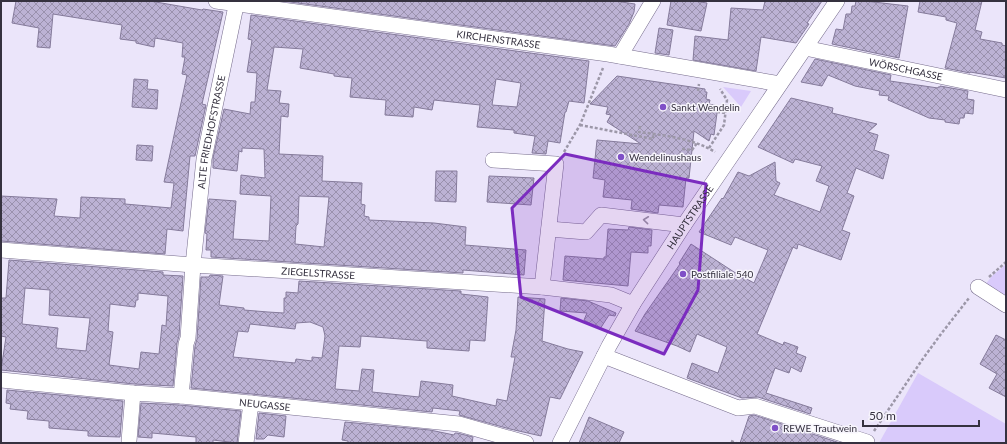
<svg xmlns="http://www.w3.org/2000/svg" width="1007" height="444" font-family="Lato,sans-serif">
	<defs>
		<pattern id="building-cross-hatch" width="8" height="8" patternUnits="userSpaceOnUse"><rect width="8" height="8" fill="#bcb2d4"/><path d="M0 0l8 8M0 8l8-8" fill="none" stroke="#9a91ad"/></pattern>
	</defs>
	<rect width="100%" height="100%" fill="#ebe5fa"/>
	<g fill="#d9cafb">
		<path d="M 723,87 L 751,91 L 741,107 Z"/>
		<path d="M 1006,264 L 1006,311 L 978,294 L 992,276 Z"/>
		<path d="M 918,373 L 1006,424 L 1006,443 L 879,443 Z"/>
	</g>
	<g fill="url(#building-cross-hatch)" stroke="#857b9b" fill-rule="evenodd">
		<path d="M 16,1 L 150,1 L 202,10 L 203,9 L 223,12 L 202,104 L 206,105 L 195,156 L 190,156 L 183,231 L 167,229 L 165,254 L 1,241 L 1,196 L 57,199 L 54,216 L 80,218 L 81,197 L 125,199 L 125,204 L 171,208 L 174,183 L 164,182 L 187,75 L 182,74 L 185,57 L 182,57 L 183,43 L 155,38 L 154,47 L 136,43 L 136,41 L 120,39 L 122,25 L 53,14 L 50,48 L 37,47 L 39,28 L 12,23 Z"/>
		<path d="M 283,1 L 615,1 L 635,4 L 634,12 L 629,24 L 615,46 Z"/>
		<path d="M 671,1 L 694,1 L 707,3 L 701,31 L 667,25 Z"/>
		<path d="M 765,1 L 822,1 L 807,23 L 809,24 L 796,43 L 761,37 L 756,71 L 693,60 L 695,36 L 728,40 L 731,8 L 763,10 Z"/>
		<path d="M 856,1 L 865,1 L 908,6 L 899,58 L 832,44 L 836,29 L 843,30 L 846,14 L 851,14 L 852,6 L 855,6 Z"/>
		<path d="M 920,1 L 982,1 L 975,30 L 982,32 L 980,39 L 1002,43 L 1002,45 L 1006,46 L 1006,78 L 970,72 L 970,73 L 945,68 L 957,23 L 946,20 L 946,17 L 918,12 Z"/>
		<path d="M 251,15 L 589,61 L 584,103 L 569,101 L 566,112 L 565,112 L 560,143 L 548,141 L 546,154 L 532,153 L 535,136 L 514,133 L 514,130 L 477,127 L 480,105 L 434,100 L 432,110 L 414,107 L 413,117 L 385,115 L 386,100 L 350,97 L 352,78 L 334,76 L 334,74 L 300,68 L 303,49 L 274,47 L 267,90 L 281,91 L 279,103 L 289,104 L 288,117 L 281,116 L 279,154 L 323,156 L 322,181 L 362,183 L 361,204 L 365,205 L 364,216 L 369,217 L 369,220 L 434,223 L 466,227 L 465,245 L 526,250 L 524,275 L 463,270 L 463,273 L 211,257 L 211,250 L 206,250 L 207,234 L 205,233 L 209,199 L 236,201 L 233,239 L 269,241 L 271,196 L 240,194 L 241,175 L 265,178 L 264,149 L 242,148 L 242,152 L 239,151 L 237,171 L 213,168 L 213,158 L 224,109 L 250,114 L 251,102 L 255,102 L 257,73 L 247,72 L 252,40 L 248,39 ZM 496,79 L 521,83 L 517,107 L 492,105 ZM 299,196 L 329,197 L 324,247 L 295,244 L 296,226 L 298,224 Z"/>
		<path d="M 659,28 L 673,30 L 669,55 L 655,53 Z"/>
		<path d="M 815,59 L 891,75 L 890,81 L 938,88 L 938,87 L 940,87 L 940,86 L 968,91 L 967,99 L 974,100 L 973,114 L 965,113 L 964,118 L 960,118 L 959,124 L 945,122 L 945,120 L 929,118 L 888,100 L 889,96 L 879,95 L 880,91 L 855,86 L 828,75 L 822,86 L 801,82 Z"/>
		<path d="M 617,76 L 705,89 L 705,92 L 707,92 L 706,99 L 710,100 L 709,104 L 718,106 L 714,135 L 711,134 L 709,141 L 694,131 L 689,178 L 686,178 L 683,207 L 659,205 L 658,213 L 631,209 L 632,200 L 603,197 L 605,180 L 593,178 L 597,140 L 641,144 L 607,122 L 611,115 L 606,114 L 608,107 L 590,104 Z"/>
		<path d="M 134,79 L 148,80 L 147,89 L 158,90 L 157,109 L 132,107 Z"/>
		<path d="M 791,98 L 833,108 L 832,113 L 877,124 L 868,132 L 878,135 L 874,150 L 889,155 L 883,179 L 856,168 L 847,193 L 854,196 L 842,230 L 850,233 L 841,260 L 798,244 L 797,249 L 793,247 L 757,334 L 783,345 L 784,342 L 798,347 L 796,353 L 806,357 L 801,372 L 791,367 L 789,373 L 775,368 L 766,393 L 812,408 L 810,414 L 758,397 L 742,398 L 687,378 L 692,363 L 718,373 L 727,347 L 697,334 L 690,352 L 677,346 L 635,331 L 645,314 L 680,264 L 679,263 L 691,244 L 734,272 L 754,283 L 768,250 L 735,237 L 731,245 L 699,232 L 722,198 L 723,199 L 738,172 L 749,176 L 775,162 L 776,181 L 780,183 L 774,195 L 820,212 L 829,186 L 816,181 L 822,166 L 795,159 L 793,163 L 758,147 Z"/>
		<path d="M 137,145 L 153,146 L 152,161 L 136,160 Z"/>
		<path d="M 436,171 L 457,171 L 456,202 L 435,201 Z"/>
		<path d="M 489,176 L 534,178 L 531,205 L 487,202 Z"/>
		<path d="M 629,227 L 652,230 L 651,246 L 648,246 L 648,253 L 631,252 L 628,286 L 563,280 L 565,256 L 604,259 L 604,257 L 606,257 L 608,229 L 628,230 Z"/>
		<path d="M 9,260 L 163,272 L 163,275 L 183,276 L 179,336 L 177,343 L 173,386 L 134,384 L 1,370 L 6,337 L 1,336 L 1,298 L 6,298 ZM 25,288 L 50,290 L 49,315 L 90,318 L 86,351 L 56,348 L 58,328 L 22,324 ZM 138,293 L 168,296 L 166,326 L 162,325 L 159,354 L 141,352 L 139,369 L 109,365 L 113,332 L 108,331 L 110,304 L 135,307 L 136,300 L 138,300 Z"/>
		<path d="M 210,275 L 223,276 L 219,305 L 244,308 L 244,310 L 268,312 L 284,313 L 284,298 L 286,298 L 286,292 L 298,293 L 299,281 L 461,291 L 461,294 L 488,297 L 485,341 L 470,340 L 469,351 L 427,348 L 427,341 L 361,336 L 360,347 L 339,346 L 335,389 L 359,391 L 362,369 L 374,370 L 372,392 L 419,397 L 421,381 L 453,385 L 452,396 L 496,406 L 497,399 L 507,401 L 515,357 L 511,357 L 516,330 L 518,297 L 545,299 L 542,341 L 568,349 L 583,352 L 560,399 L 550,397 L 541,436 L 510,429 L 459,415 L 460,411 L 433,408 L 432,412 L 191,388 L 195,346 L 197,339 L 201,277 L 209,277 ZM 310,322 L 323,327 L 325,336 L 322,358 L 312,357 L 312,361 L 296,359 L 295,363 L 233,357 L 238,331 L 248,332 L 250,324 L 295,329 L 296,323 Z"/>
		<path d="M 561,298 L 588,301 L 616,313 L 615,316 L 609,315 L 600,329 L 584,320 L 587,313 L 560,311 Z"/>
		<path d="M 996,335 L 1006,340 L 1006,397 L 989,388 L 997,374 L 980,364 Z"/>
		<path d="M 7,390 L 123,401 L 120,437 L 88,436 L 88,431 L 49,428 L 49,421 L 27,419 L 28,411 L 10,409 L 11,404 L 6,403 Z"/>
		<path d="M 141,403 L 180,405 L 241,411 L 237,443 L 213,440 L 213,443 L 196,443 L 196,437 L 152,433 L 152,438 L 138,437 Z"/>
		<path d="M 259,413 L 286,416 L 284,437 L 268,435 L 264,439 L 256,439 Z"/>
		<path d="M 754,415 L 840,443 L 740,443 L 749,416 Z"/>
		<path d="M 589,417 L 624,432 L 619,443 L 579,443 Z"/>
		<path d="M 345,422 L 430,430 L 454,435 L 455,433 L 457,433 L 473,437 L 472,443 L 348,443 L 348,441 L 342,440 Z"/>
	</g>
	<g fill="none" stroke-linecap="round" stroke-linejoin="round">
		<g stroke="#766c8c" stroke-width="16">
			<g id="minor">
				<path id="s1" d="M 216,1 L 608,54 L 780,84"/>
				<path id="s2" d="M 805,48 L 1006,90"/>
				<path d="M 620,56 L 653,1"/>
				<path d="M 493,160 L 556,164 L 542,287"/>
				<path d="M 549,229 L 586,232 L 601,215 L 684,225"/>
				<path id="s3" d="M 1,250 L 193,265 L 542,287 L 611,295 L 633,304"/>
				<path d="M 978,287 L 1006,305"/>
				<path d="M 604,356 L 738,408 L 755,406 L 867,442"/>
				<path id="s4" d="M 1,380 L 133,393 L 181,396 L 459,424 L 526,443"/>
				<path id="s5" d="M 181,396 L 186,344 L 188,338 L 193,265 L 204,159 L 237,1"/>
				<path d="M 129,441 L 133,393"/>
				<path d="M 246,443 L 251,403"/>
				<path id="s6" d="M 560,443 L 609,346 L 633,304 L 684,225 L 837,1"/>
			</g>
		</g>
		<g stroke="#9c97a8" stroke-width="2.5" stroke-dasharray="3 2" stroke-linecap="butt">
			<path d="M 698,91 L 699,84"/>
			<path d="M 717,112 L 725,113"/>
			<path d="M 580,125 L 653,139 L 653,133"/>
			<path d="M 640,126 L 639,132 C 663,135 695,139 715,152"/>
			<path d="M 709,148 L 724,125 L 727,100 L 720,89"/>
			<path d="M 682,149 L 692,150 L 697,143"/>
			<path d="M 564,152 L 580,125 L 603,68"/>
			<path d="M 989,277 L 1006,262"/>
			<path d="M 874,431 L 922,360 L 941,334 L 969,298"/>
			<path d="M 731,441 L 736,443"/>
		</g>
		<use href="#minor" stroke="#fff" stroke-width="15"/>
	</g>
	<defs><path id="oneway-chevron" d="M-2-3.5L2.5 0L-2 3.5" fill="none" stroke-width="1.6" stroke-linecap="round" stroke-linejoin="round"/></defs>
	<use stroke="#9a989f" href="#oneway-chevron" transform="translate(646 220) rotate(-174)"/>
	<path fill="#7b2cbf" fill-opacity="0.2" stroke="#7b2cbf" stroke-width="3" stroke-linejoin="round" d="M 565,154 L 706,184 L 698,290 L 664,354 L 521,297 L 512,208 Z"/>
	<g fill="#7f4fc7" stroke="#f7f5fc" stroke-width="1.5">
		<circle cx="663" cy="107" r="4"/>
		<circle cx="621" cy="157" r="4"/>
		<circle cx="683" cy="274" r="4"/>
		<circle cx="775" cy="428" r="4"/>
	</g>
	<g text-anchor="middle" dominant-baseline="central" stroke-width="3" stroke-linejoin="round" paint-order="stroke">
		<g font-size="10" fill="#35313f" stroke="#f7f5fc">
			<text stroke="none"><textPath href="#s1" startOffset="285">KIRCHENSTRASSE</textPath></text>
			<text stroke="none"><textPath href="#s2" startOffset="103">WÖRSCHGASSE</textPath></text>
			<text stroke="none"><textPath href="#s5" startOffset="266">ALTE FRIEDHOFSTRASSE</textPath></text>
			<text stroke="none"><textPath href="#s6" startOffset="261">HAUPTSTRASSE</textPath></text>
			<text stroke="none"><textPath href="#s3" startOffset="318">ZIEGELSTRASSE</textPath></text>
			<text stroke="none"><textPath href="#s4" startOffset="265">NEUGASSE</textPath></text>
		</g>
		<g font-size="10" fill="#35313f" stroke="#f7f5fc" text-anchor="start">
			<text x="671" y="107">Sankt Wendelin</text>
			<text x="629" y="157">Wendelinushaus</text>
			<text x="691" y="274">Postfiliale 540</text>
			<text x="783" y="428">REWE Trautwein</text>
		</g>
	</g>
	<rect width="1007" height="444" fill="none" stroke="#35313f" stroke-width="4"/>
	<path d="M863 420v6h116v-6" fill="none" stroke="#35313f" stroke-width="2"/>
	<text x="869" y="420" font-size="12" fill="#35313f" stroke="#f7f5fc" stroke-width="3" paint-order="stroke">50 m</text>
</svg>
